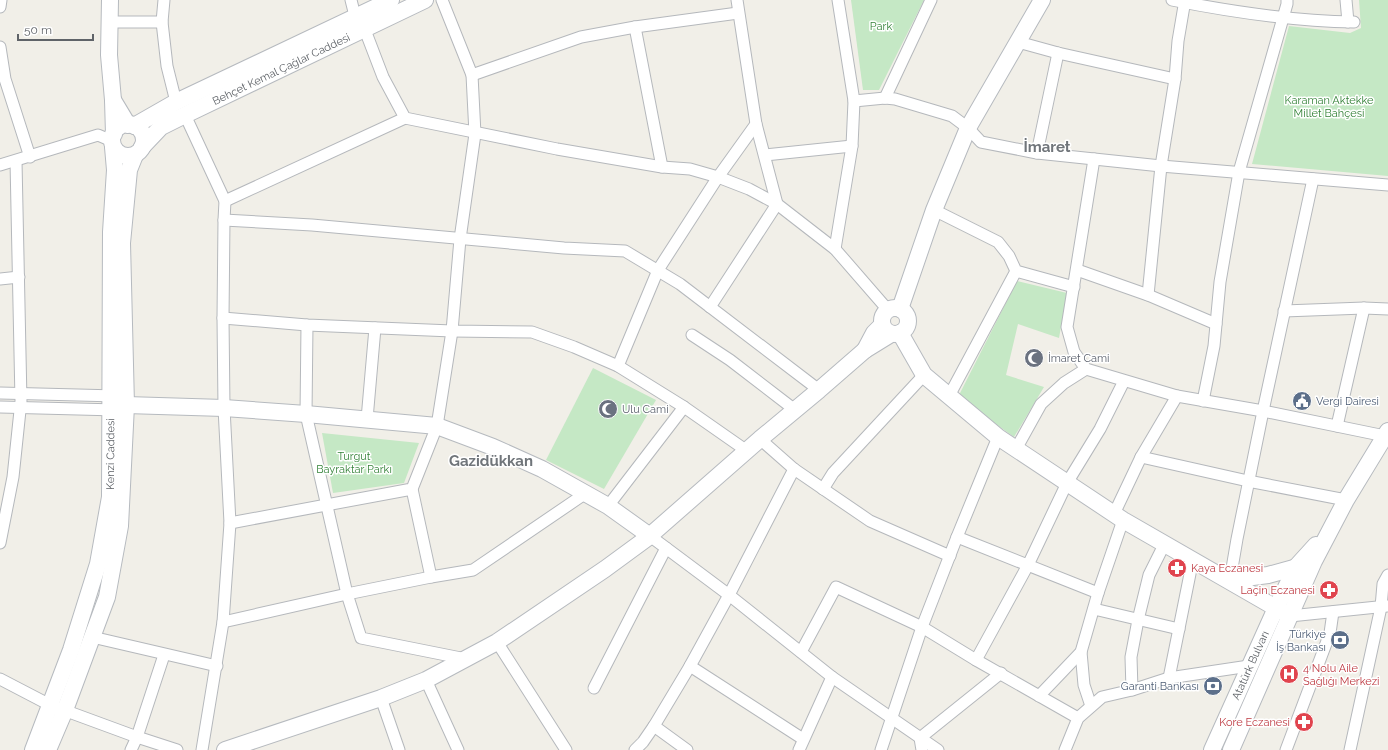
<svg xmlns="http://www.w3.org/2000/svg" width="1388" height="750" font-family="Raleway,sans-serif">
	<rect width="100%" height="100%" fill="#f1efe8"/>
	<g fill="#c5e8c5">
		<path d="M 851,0 L 924,0 L 879,90 L 863,90 Z"/>
		<path d="M 1359,0 L 1388,0 L 1388,176 L 1252,164 L 1289,26 L 1350,33 L 1361,28 Z"/>
		<path d="M 1017,281 L 1067,293 L 1059,338 L 1018,324 L 1006,375 L 1044,387 L 1014,437 L 958,397 Z"/>
		<path d="M 593,368 L 656,400 L 604,489 L 546,460 Z"/>
		<path d="M 322,433 L 419,443 L 404,483 L 333,493 Z"/>
	</g>
	<g fill="none" stroke-linecap="round" stroke-linejoin="round">
		<g stroke="#b5b8bc" stroke-width="13">
			<g id="street">
				<path d="M 164,0 L 162,22 L 167,66 L 176,102"/>
				<path d="M 351,0 L 355,16 L 365,30 L 383,77 L 405,118 L 557,149 L 662,167 L 690,169 L 718,177 L 749,189 L 777,204 L 835,249 L 888,310"/>
				<path d="M 1172,0 C 1232,12 1292,21 1354,22"/>
				<path d="M 1346,0 L 1348,22"/>
				<path d="M 0,7 L 1,0"/>
				<path d="M 109,22 L 162,22"/>
				<path d="M 635,27 L 662,167"/>
				<path d="M 1018,42 L 1058,53 L 1175,79"/>
				<path d="M 0,47 L 5,79 L 30,157"/>
				<path d="M 472,75 L 581,37 L 635,27 L 738,13"/>
				<path d="M 885,98 L 931,0"/>
				<path d="M 854,101 L 885,98 L 895,99 L 952,116 L 968,128 L 981,142 L 1037,153 L 1161,166 L 1388,185"/>
				<path d="M 185,115 L 225,201 L 224,220 L 223,318 L 224,408 L 230,523 L 223,622 L 202,750"/>
				<path d="M 1037,153 L 1058,53"/>
				<path d="M 765,155 L 852,146"/>
				<path d="M 1094,159 L 1067,327 L 1074,352 L 1086,369 L 1177,396 L 1263,411 L 1385,436"/>
				<path d="M 0,165 L 98,135 L 112,141"/>
				<path d="M 225,201 L 405,118"/>
				<path d="M 934,210 L 998,242 L 1009,256 L 1016,271 L 1074,287"/>
				<path d="M 224,220 L 312,225 L 564,248 L 625,251 L 680,284 L 819,390"/>
				<path d="M 835,249 L 852,146 L 854,101 L 838,0"/>
				<path d="M 1077,270 L 1148,295 L 1216,324"/>
				<path d="M 0,279 L 19,277"/>
				<path d="M 1148,295 L 1161,166 L 1175,79 L 1178,41 L 1185,0"/>
				<path d="M 710,307 L 777,204 L 756,124 L 737,0"/>
				<path d="M 1284,311 L 1364,308 L 1388,309"/>
				<path d="M 223,318 L 307,325 L 452,331 L 532,332 L 574,347 L 618,366 L 684,407 L 747,451"/>
				<path d="M 307,325 L 306,414 L 347,594 L 361,638 L 466,659"/>
				<path d="M 692,335 L 730,360 L 795,410"/>
				<path d="M 618,366 L 658,270 L 718,177 L 756,124"/>
				<path d="M 0,393 L 117,396"/>
				<path d="M 949,396 L 1016,271"/>
				<path d="M 1203,401 L 1214,346 L 1220,282 L 1239,172 L 1287,4 L 1287,0"/>
				<path d="M 0,407 L 117,410"/>
				<path d="M 367,419 L 375,328"/>
				<path d="M 1337,426 L 1364,308"/>
				<path d="M 760,439 L 794,469 L 870,521 L 950,556"/>
				<path d="M 1016,449 L 1041,404 L 1064,383 L 1086,369"/>
				<path d="M 1141,457 L 1248,481 L 1346,500"/>
				<path d="M 412,489 L 431,577"/>
				<path d="M 823,489 L 833,473 L 924,375"/>
				<path d="M 608,506 L 684,407"/>
				<path d="M 1114,514 L 1141,457 L 1177,396"/>
				<path d="M 230,523 L 412,489 L 437,426 L 452,331 L 460,239 L 475,134 L 472,75 L 442,0"/>
				<path d="M 650,536 L 729,595 L 832,677 L 938,750"/>
				<path d="M 957,537 L 1098,593"/>
				<path d="M 0,543 L 13,477 L 21,401 L 16,161"/>
				<path d="M 1230,580 L 1237,539 L 1263,411 L 1313,179"/>
				<path d="M 1094,609 L 1179,629"/>
				<path d="M 1290,616 L 1387,606"/>
				<path d="M 223,622 L 347,594 L 431,577 L 473,570 L 586,493"/>
				<path d="M 92,637 L 217,666"/>
				<path d="M 497,642 L 566,750"/>
				<path d="M 801,652 L 836,587 L 922,627 L 976,660 L 1078,718"/>
				<path d="M 1081,652 L 1084,685 L 1091,706"/>
				<path d="M 976,660 L 1028,565 L 1067,483 L 1100,429 L 1124,381"/>
				<path d="M 690,666 L 803,739"/>
				<path d="M 1169,678 L 1193,559"/>
				<path d="M 0,679 L 50,705 L 137,737 L 177,750"/>
				<path d="M 426,680 L 458,750"/>
				<path d="M 594,688 L 666,548"/>
				<path d="M 1132,690 L 1131,657 L 1138,620 L 1149,575 L 1165,543"/>
				<path d="M 1039,696 L 1081,652 L 1098,593 L 1123,520"/>
				<path d="M 381,698 L 399,750"/>
				<path d="M 131,750 L 137,737 L 164,655"/>
				<path d="M 635,750 L 643,742 L 654,726"/>
				<path d="M 687,750 L 654,726 L 690,666 L 729,595 L 794,469"/>
				<path d="M 799,750 L 832,677"/>
				<path d="M 881,750 L 922,627 L 957,537 L 998,437"/>
				<path d="M 922,750 L 920,738 L 1001,673"/>
				<path d="M 1065,750 L 1078,718 L 1102,697 L 1132,690 L 1169,678 L 1249,666"/>
				<path d="M 1286,750 L 1330,633 L 1333,612"/>
				<path d="M 1350,750 L 1381,607 L 1383,584 L 1388,575"/>
			</g>
		</g>
		<g stroke="#b6babf" stroke-width="18">
			<g id="secondary">
				<path d="M 110,0 L 109,55 L 113,100"/>
				<circle cx="128" cy="140" r="16"/>
				<path d="M 134,126 L 176,102 L 391,0"/>
				<path d="M 114,134 L 113,100 L 128,125"/>
				<path id="s1" d="M 142,147 L 161,127 L 185,115 L 425,0"/>
				<circle cx="895" cy="321" r="13"/>
				<path d="M 900,309 L 934,210 L 968,128 L 1042,0"/>
				<path d="M 882,325 L 874,333 L 865,350 L 891,334"/>
				<path d="M 900,333 L 924,375 L 998,437 L 1123,520 L 1290,616"/>
				<path d="M 126,405 L 224,408 L 306,414 L 437,426 L 493,447 L 542,469 L 608,506 L 650,536"/>
				<path d="M 1230,580 L 1268,575 L 1301,566"/>
				<path id="s2" d="M 33,750 L 71,650 L 98,564 L 110,497 L 111,232 L 115,170 L 113,147"/>
				<path d="M 48,750 L 65,710 L 107,597 L 120,526 L 126,405 L 122,243 L 129,170 L 135,155"/>
				<path d="M 225,750 L 381,698 L 426,680 L 497,642 L 605,569 L 650,536 L 654,532 L 760,439 L 819,390 L 865,350"/>
				<path id="s3" d="M 1212,750 L 1276,608 L 1296,567 L 1316,545"/>
				<path d="M 1231,750 L 1314,561 L 1346,500 L 1388,431"/>
			</g>
		</g>
		<use href="#street" stroke="#fff" stroke-width="11"/>
		<use href="#secondary" stroke="#fff" stroke-width="16"/>
	</g>
	<defs>
		<g id="mosque-disc" transform="scale(1)"><circle r="9.5" fill="#6b7280" stroke="#fff"/><path d="M3.5-4.9A6 6 0 1 0 3.5 4.9A5 5 0 1 1 3.5-4.9Z" fill="#fff"/></g>
		<g id="civic-disc" transform="scale(1)"><circle r="9.5" fill="#5c6f8a" stroke="#fff"/><path d="M-.6-6.5H3V-4.5H.6V-3L4-1V1h2V6H-6V1h2V-1L-.6-3ZM-1.2 2.5V6h2.4V2.5Z" fill="#fff"/></g>
		<g id="pharmacy-disc" transform="scale(1)"><circle r="9.5" fill="#e0444e" stroke="#fff"/><path d="M-2-6h4v4h4v4h-4v4h-4v-4h-4v-4h4Z" fill="#fff"/></g>
		<g id="bank-disc" transform="scale(1)"><circle r="9.5" fill="#5c6f8a" stroke="#fff"/><path d="M-6-4H6V4H-6ZM0-2.3a2.3 2.3 0 1 0 0 4.6a2.3 2.3 0 1 0 0-4.6Z" fill="#fff"/></g>
		<g id="hospital-disc" transform="scale(1)"><circle r="9.5" fill="#e0444e" stroke="#fff"/><path d="M-5-5h3v3.5h4V-5h3V5h-3V1.5h-4V5h-3Z" fill="#fff"/></g>
	</defs>
	<g fill-rule="evenodd">
		<use href="#mosque-disc" x="1034" y="358"/>
		<use href="#civic-disc" x="1302" y="401"/>
		<use href="#mosque-disc" x="608" y="409"/>
		<use href="#pharmacy-disc" x="1177" y="568"/>
		<use href="#pharmacy-disc" x="1329" y="590"/>
		<use href="#bank-disc" x="1340" y="640"/>
		<use href="#hospital-disc" x="1289" y="674"/>
		<use href="#bank-disc" x="1213" y="686"/>
		<use href="#pharmacy-disc" x="1304" y="722"/>
	</g>
	<g text-anchor="middle" dominant-baseline="central" stroke-width="3" stroke-linejoin="round" paint-order="stroke">
		<g font-size="11" fill="#348238" stroke="#fff">
			<text x="881" y="26">Park</text>
			<text x="1329" y="100">Karaman Aktekke<tspan x="1329" dy="13">Millet Bahçesi</tspan></text>
			<text x="354" y="456">Turgut<tspan x="354" dy="13">Bayraktar Parkı</tspan></text>
		</g>
		<g font-size="11" fill="#5f6368" stroke="#fff">
			<text stroke="none"><textPath href="#s1" startOffset="161">Behçet Kemal Çağlar Caddesi</textPath></text>
			<text stroke="none"><textPath href="#s2" startOffset="308">Kenzi Caddesi</textPath></text>
			<text stroke="none"><textPath href="#s3" startOffset="93">Atatürk Bulvarı</textPath></text>
		</g>
		<g font-size="11" fill="#5b616d" stroke="#fff" text-anchor="start">
			<text x="1048" y="358">İmaret Cami</text>
			<text x="622" y="409">Ulu Cami</text>
		</g>
		<g font-size="11" fill="#4e5e75" stroke="#fff" text-anchor="end">
			<text x="1316" y="401" text-anchor="start">Vergi Dairesi</text>
			<text x="1326" y="634">Türkiye<tspan x="1326" dy="13">İş Bankası</tspan></text>
			<text x="1199" y="686">Garanti Bankası</text>
		</g>
		<g font-size="11" fill="#be3a42" stroke="#fff" text-anchor="start">
			<text x="1191" y="568">Kaya Eczanesi</text>
			<text x="1315" y="590" text-anchor="end">Laçin Eczanesi</text>
			<text x="1303" y="668">4 Nolu Aile<tspan x="1303" dy="13">Sağlığı Merkezi</tspan></text>
			<text x="1290" y="722" text-anchor="end">Kore Eczanesi</text>
		</g>
		<g font-size="15" font-weight="bold" fill="#70757a" stroke="#fff">
			<text x="1047" y="147">İmaret</text>
			<text x="491" y="461">Gazidükkan</text>
		</g>
	</g>
	<path d="M18 34v6h75v-6" fill="none" stroke="#5f6368" stroke-width="2"/>
	<text x="24" y="34" font-size="12" fill="#5f6368" stroke="#ffffff" stroke-width="3" paint-order="stroke">50 m</text>
</svg>
